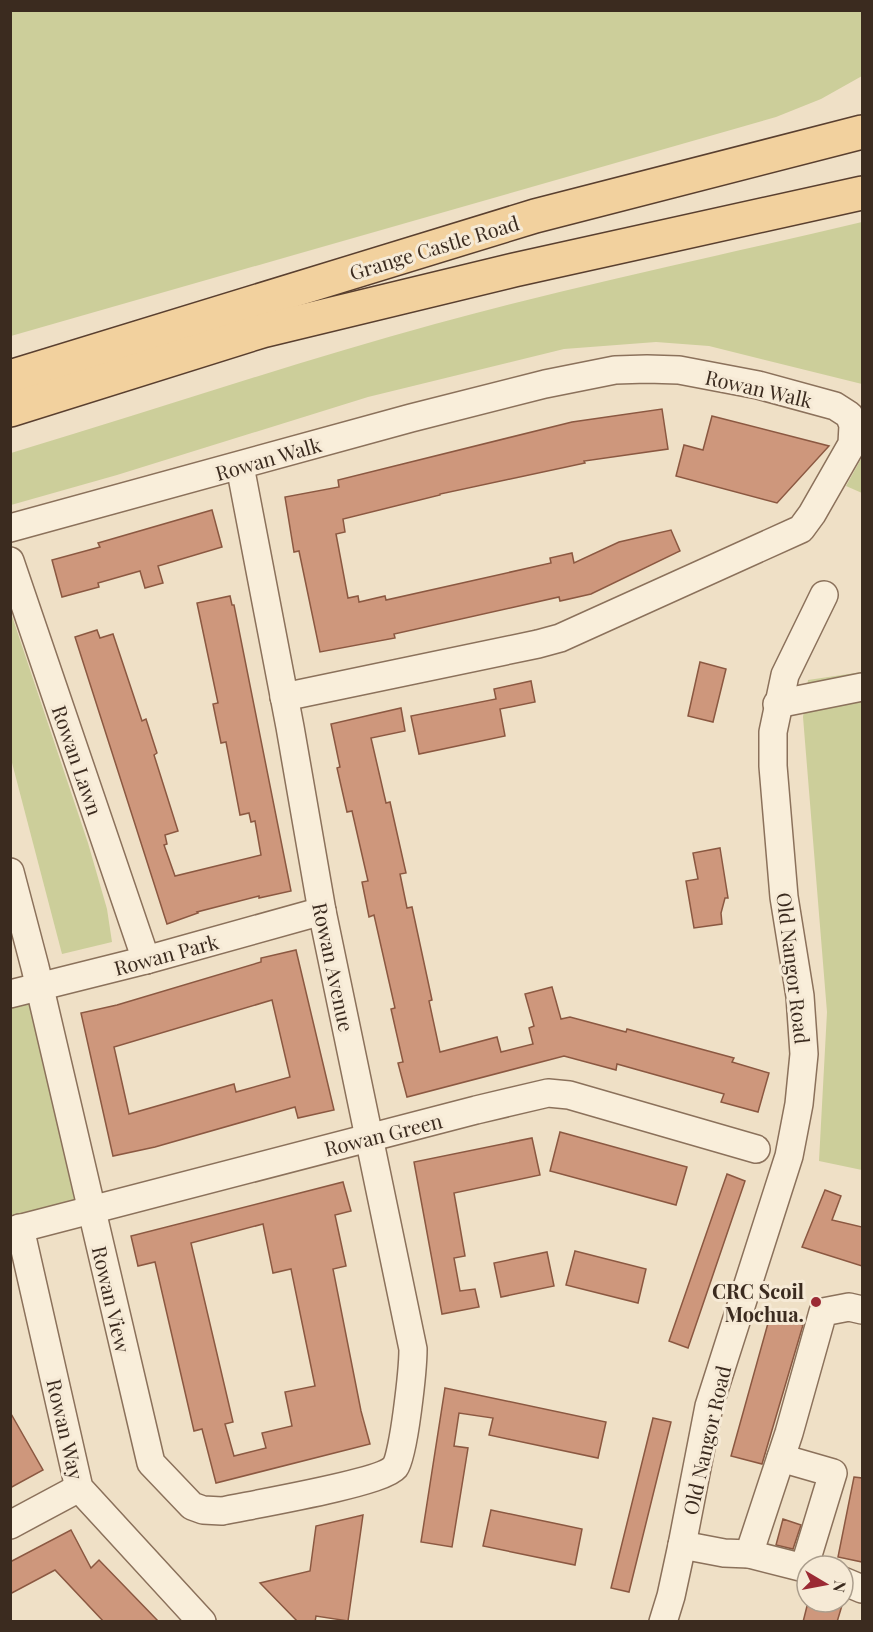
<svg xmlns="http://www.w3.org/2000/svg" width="873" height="1632" font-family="'Playfair Display',serif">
	<rect width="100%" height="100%" fill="#efe0c6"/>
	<g fill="#ccce9a">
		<path d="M 10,11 L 862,11 L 862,76 L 821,99 L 776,117 L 11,336 Z"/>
		<path d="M 862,222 L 862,384 L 709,346 L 656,342 L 564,349 L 368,397 L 117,475 L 11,505 L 11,453 C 152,411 292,363 435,324 C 576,285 720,256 862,222 Z"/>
		<path d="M 862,457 L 862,493 L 846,486 Z"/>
		<path d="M 10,610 L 88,843 L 107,909 L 112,942 L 62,954 L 11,759 Z"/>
		<path d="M 862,672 L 862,1170 L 819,1161 L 827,1012 L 803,717 L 808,680 Z"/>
		<path d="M 31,1000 L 78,1194 L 75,1201 L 11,1221 L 10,1002 Z"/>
	</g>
	<g fill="#ce977c" stroke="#8b5841" stroke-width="1.5" fill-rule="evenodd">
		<path d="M 662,409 L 668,449 L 584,461 L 585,463 L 440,494 L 440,495 L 343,519 L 345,532 L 336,534 L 348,598 L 358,596 L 359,602 L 385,596 L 386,600 L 533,567 L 551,563 L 550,558 L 572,553 L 574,563 L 619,542 L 671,530 L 680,551 L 591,594 L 560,601 L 559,597 L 394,634 L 395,638 L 320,652 L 299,551 L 294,552 L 285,497 L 339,487 L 338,480 L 572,422 Z"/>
		<path d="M 712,416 L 829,446 L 777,503 L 676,476 L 684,445 L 703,450 Z"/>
		<path d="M 212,510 L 222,547 L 158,566 L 163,583 L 145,588 L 140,571 L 98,583 L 99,587 L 62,597 L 52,560 L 100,547 L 98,543 Z"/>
		<path d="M 230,596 L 232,605 L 234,605 L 291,891 L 259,898 L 259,896 L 197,912 L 198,913 L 167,924 L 75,637 L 97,630 L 100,638 L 113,634 L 142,721 L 146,719 L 157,753 L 154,755 L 178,831 L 165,835 L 167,844 L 164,845 L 175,876 L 261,855 L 255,821 L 251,822 L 249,813 L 240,815 L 226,742 L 221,743 L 213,704 L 218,703 L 197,603 Z"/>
		<path d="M 700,662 L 726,669 L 713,722 L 688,716 Z"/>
		<path d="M 531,681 L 535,702 L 500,709 L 505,736 L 419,754 L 411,716 L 496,699 L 494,689 Z"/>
		<path d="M 401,708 L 405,731 L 371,738 L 386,803 L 390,802 L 406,873 L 400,874 L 407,908 L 412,907 L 432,1000 L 429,1001 L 440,1052 L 497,1037 L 501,1052 L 533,1044 L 529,1028 L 534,1026 L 525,994 L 552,987 L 561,1019 L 570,1017 L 626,1032 L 627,1029 L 734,1058 L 732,1062 L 769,1073 L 758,1112 L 721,1102 L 724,1094 L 617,1064 L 616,1070 L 564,1056 L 407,1097 L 398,1063 L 403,1062 L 391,1009 L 395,1008 L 374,915 L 369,917 L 362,882 L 368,881 L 352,811 L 347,812 L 337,768 L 340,767 L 331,724 Z"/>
		<path d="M 720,848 L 728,898 L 725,898 L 721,913 L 722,924 L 694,928 L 686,881 L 698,879 L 693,853 Z"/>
		<path d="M 296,950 L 334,1110 L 298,1118 L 295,1107 L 155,1147 L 113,1156 L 81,1013 L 117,1005 L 261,962 L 261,958 ZM 272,1000 L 290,1077 L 236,1092 L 234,1084 L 129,1114 L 114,1047 Z"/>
		<path d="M 560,1132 L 687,1167 L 676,1205 L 550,1171 Z"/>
		<path d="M 532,1138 L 540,1175 L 454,1193 L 465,1256 L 454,1258 L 460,1291 L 475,1289 L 479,1307 L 442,1314 L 414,1162 Z"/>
		<path d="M 727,1174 L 745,1181 L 688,1348 L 669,1341 Z"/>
		<path d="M 343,1182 L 351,1211 L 335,1215 L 346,1266 L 333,1269 L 361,1411 L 370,1444 L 216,1483 L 202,1429 L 194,1431 L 155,1262 L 138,1266 L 131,1236 ZM 263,1224 L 273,1273 L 291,1269 L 315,1386 L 285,1392 L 292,1426 L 262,1433 L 266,1448 L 234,1456 L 225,1424 L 233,1422 L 191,1243 Z"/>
		<path d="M 825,1190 L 841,1196 L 832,1220 L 862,1227 L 862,1266 L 802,1247 Z"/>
		<path d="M 575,1251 L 646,1269 L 638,1303 L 566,1285 Z"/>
		<path d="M 547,1252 L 554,1286 L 501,1297 L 494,1263 Z"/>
		<path d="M 770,1316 L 803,1325 L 762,1464 L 731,1456 Z"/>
		<path d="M 445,1388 L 606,1422 L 598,1458 L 489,1435 L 493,1418 L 459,1413 L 454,1446 L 468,1448 L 452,1547 L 421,1542 Z"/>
		<path d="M 10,1412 L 43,1470 L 10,1488 Z"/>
		<path d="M 653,1418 L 671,1422 L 629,1592 L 611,1588 Z"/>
		<path d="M 854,1477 L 862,1478 L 862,1562 L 838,1557 Z"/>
		<path d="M 491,1510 L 582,1529 L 575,1565 L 483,1546 Z"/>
		<path d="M 363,1515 L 348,1621 L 316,1616 L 315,1622 L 298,1622 L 260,1583 L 310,1571 L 316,1526 Z"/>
		<path d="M 783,1519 L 801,1525 L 793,1549 L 776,1545 Z"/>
		<path d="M 71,1530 L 91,1568 L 99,1560 L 159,1622 L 104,1622 L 55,1570 L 10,1594 L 10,1562 Z"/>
		<path d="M 808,1602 L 843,1602 L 837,1622 L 803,1622 Z"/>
	</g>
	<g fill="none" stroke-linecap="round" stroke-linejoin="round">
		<g stroke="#8b715b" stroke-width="30">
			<g id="minor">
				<path d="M 10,528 L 411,418 L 545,384 L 615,370 L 647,369 L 679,370 L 758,385 L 835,406 L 849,415 L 853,425 L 852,444 L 812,514 L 801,529 L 560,638 L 538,644 L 284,697"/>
				<path d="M 10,561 L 146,960"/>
				<path d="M 777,704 L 862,687"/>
				<path d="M 10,872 L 35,967 L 151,1463 L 192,1506 L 203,1510 L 222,1511 C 250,1505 382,1483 395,1467 C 404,1455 413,1368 413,1349 L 322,911 L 290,727 L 240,466"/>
				<path d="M 10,994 L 146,960 L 322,911"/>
				<path d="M 20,1228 L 79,1488 L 202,1622"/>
				<path d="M 10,1231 L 476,1110 L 548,1093 L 569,1095 L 756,1149"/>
				<path d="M 10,1525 L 79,1488"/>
				<path d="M 682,1545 L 724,1553 L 749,1554 L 804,1568 L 833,1473 L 781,1458"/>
				<path d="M 749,1554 L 789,1433 L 823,1312 L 849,1307 L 862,1310"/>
				<path d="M 843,1581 L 862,1589"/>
				<path d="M 663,1622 L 671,1596 L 682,1545 L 709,1406 L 789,1156 L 799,1104 L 804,1054 L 800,996 L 784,897 L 773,766 L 773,732 L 785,675 L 824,595"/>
			</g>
		</g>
		<g stroke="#593f2f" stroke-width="36">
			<g id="major">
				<path d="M 10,377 L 535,216 L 862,132"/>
				<path d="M 10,410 L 262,331 L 514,270 L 862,193"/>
			</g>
		</g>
		<use href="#minor" stroke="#f9eeda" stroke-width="27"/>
		<use href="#major" stroke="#f2d19e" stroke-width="33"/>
	</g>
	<circle fill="#9b2a34" stroke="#f6ead6" stroke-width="2" cx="816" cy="1302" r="6"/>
	<g text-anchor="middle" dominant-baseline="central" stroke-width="6" stroke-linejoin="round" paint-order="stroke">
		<g font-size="20" fill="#3b2b1f" stroke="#f6ead6">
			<text transform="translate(434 247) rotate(-17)">Grange Castle Road</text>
			<text transform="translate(759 388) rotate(13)">Rowan Walk</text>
			<text transform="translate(268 458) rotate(-16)">Rowan Walk</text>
			<text transform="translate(78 760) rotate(71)">Rowan Lawn</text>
			<text transform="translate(166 954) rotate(-15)">Rowan Park</text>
			<text transform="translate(334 967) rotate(78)">Rowan Avenue</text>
			<text transform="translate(794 968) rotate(83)">Old Nangor Road</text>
			<text transform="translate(383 1134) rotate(-14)">Rowan Green</text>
			<text transform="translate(112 1299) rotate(77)">Rowan View</text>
			<text transform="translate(66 1429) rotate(77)">Rowan Way</text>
			<text transform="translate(706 1440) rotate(-77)">Old Nangor Road</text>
		</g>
		<g font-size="20" font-weight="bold" fill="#3b2b1f" stroke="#f6ead6" text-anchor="end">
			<text x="804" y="1290">CRC Scoil<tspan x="804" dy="23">Mochua.</tspan></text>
		</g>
	</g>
	<rect width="873" height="1632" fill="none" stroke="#3b2b1f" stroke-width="24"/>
	<g transform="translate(825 1584) rotate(100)"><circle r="28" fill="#f6ead6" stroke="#ab9e8d" stroke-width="1.5"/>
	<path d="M0-4.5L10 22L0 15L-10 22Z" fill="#9b2a34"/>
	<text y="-9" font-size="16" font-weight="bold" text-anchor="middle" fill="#3b2b1f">N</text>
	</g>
</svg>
